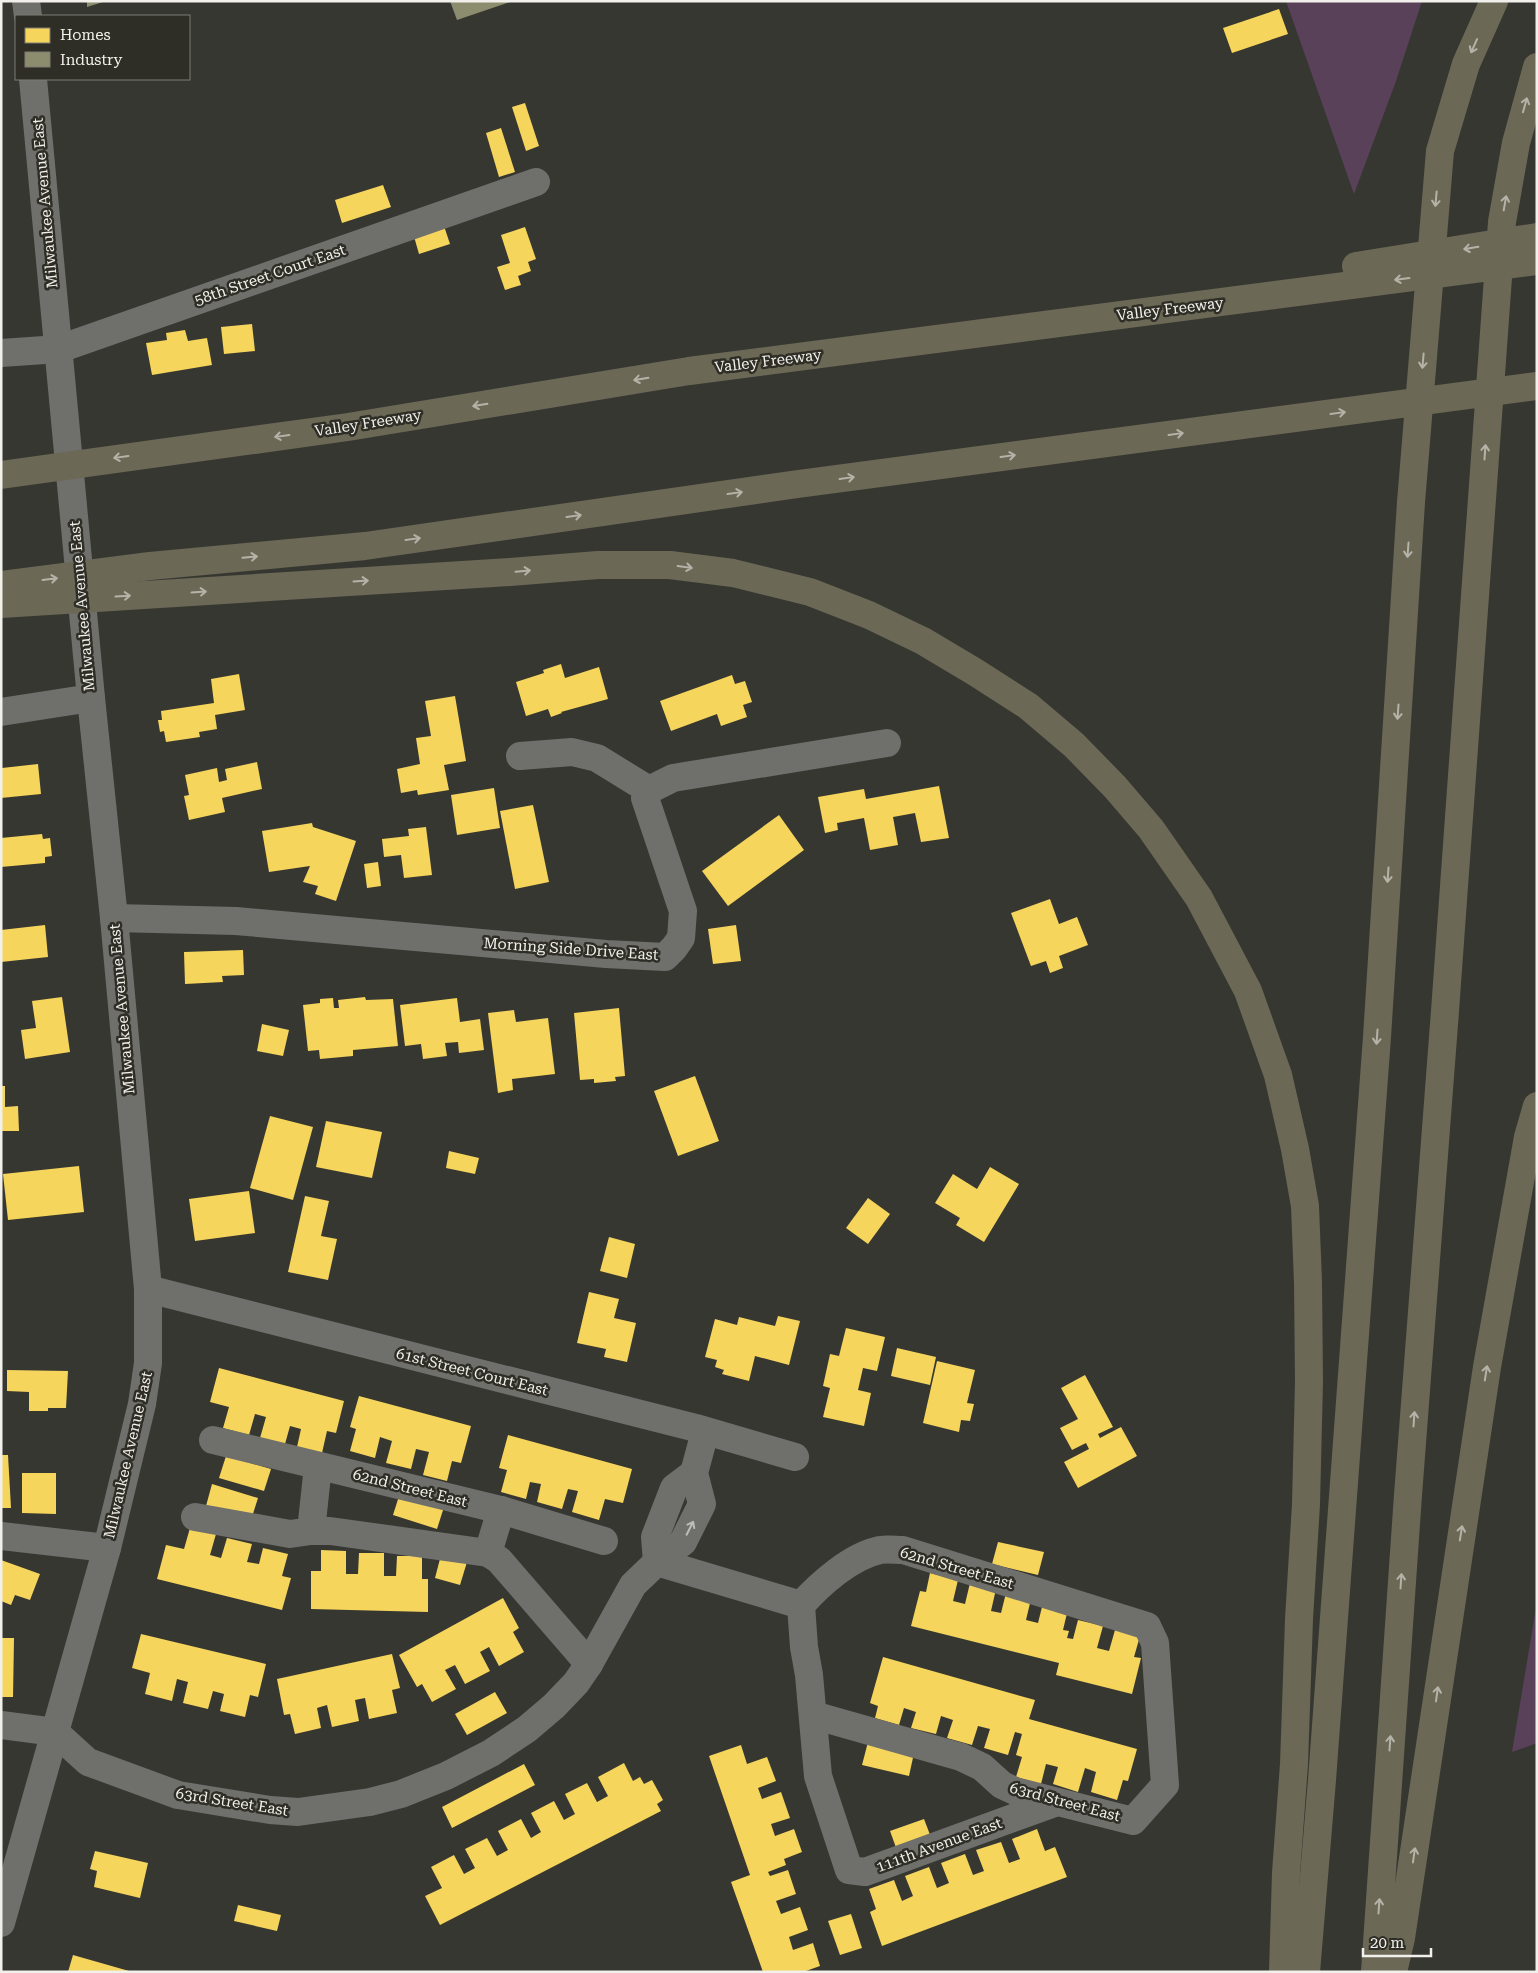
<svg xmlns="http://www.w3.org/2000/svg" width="1538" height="1973" font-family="'Roboto Serif',serif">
	<rect width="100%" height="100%" fill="#373732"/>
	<g fill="#59415a">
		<path d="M 1286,1 L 1422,1 L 1396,81 L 1354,194 Z"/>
		<path d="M 1537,1602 L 1537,1743 L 1512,1752 Z"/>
	</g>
	<g fill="#f6d55c">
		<path d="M 1279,9 L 1288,34 L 1232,53 L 1223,28 Z"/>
		<path d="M 525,103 L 539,146 L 526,151 L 512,107 Z"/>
		<path d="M 501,128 L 515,172 L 499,177 L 486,133 Z"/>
		<path d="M 383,185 L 391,207 L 342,223 L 335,200 Z"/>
		<path d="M 441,217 L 450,244 L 419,254 L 411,226 Z"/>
		<path d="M 525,227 L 536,259 L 528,262 L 531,271 L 518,276 L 521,285 L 505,290 L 497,267 L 510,263 L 501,235 Z"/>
		<path d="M 252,324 L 255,351 L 224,354 L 221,327 Z"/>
		<path d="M 185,330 L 188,341 L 207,338 L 212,365 L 152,375 L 146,343 L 167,340 L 166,333 Z"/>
		<path d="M 561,664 L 565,678 L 599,667 L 608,699 L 561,712 L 562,713 L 551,717 L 548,709 L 526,716 L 516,682 L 544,673 L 543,670 Z"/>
		<path d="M 239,674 L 245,710 L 215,715 L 217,729 L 199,732 L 200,737 L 166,742 L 164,731 L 160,732 L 158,720 L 162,720 L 161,711 L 214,703 L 211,679 Z"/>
		<path d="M 732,675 L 735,684 L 745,681 L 752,702 L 743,705 L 747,717 L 721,726 L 717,714 L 671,731 L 660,701 Z"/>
		<path d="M 455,696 L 466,761 L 444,765 L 449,790 L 418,795 L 417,790 L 401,793 L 397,769 L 420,764 L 416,738 L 431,736 L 425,701 Z"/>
		<path d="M 257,762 L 262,789 L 222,798 L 225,812 L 189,820 L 184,796 L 189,795 L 185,775 L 217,768 L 219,782 L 227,780 L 225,769 Z"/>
		<path d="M 38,764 L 41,794 L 1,798 L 2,768 Z"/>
		<path d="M 939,786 L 949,838 L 921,842 L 915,813 L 893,817 L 898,845 L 870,850 L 864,818 L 837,823 L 838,830 L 825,833 L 818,797 L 864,789 L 866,799 Z"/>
		<path d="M 494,788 L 500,828 L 457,835 L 451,795 Z"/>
		<path d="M 533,805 L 549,882 L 515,889 L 500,811 Z"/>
		<path d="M 779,815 L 804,850 L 728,906 L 702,871 Z"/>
		<path d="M 312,823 L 313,827 L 356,841 L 336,901 L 315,894 L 318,886 L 303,882 L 310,866 L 269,872 L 262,831 Z"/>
		<path d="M 426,827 L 432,875 L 404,878 L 401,855 L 384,857 L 382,839 L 409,836 L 408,829 Z"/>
		<path d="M 42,834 L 43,839 L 50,838 L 52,856 L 45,857 L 45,863 L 1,867 L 1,838 Z"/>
		<path d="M 378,862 L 381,886 L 367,888 L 364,864 Z"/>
		<path d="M 1050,899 L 1059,924 L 1077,917 L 1088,945 L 1059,956 L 1063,968 L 1050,973 L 1046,961 L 1031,966 L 1011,913 Z"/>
		<path d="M 45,925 L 48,957 L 1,962 L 1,930 Z"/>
		<path d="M 736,925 L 741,961 L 713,964 L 708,929 Z"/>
		<path d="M 243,950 L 244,975 L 222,976 L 223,982 L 185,984 L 184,952 Z"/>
		<path d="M 62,997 L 70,1052 L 25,1059 L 21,1030 L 36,1028 L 32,1001 Z"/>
		<path d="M 365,997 L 366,1000 L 393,999 L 398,1046 L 353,1050 L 353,1056 L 320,1059 L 319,1050 L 308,1051 L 303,1005 L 320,1003 L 320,999 L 333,998 L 334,1008 L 339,1008 L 338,1000 Z"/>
		<path d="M 457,998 L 460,1022 L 480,1019 L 484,1050 L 459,1053 L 458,1042 L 445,1043 L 447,1056 L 423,1059 L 421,1044 L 405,1046 L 400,1005 Z"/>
		<path d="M 619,1008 L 625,1076 L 615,1077 L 616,1081 L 594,1083 L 594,1079 L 580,1080 L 574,1013 Z"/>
		<path d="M 514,1010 L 516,1022 L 548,1018 L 555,1074 L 512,1079 L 513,1090 L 498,1093 L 488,1013 Z"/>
		<path d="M 262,1024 L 289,1030 L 283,1056 L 257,1051 Z"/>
		<path d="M 695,1076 L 719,1141 L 678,1156 L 654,1091 Z"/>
		<path d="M 1,1086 L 5,1086 L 5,1107 L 18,1106 L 19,1131 L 1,1131 Z"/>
		<path d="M 270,1116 L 313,1127 L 293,1200 L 250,1188 Z"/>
		<path d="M 326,1121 L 382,1132 L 372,1178 L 316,1167 Z"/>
		<path d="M 449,1151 L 479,1158 L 475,1174 L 446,1168 Z"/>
		<path d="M 79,1166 L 84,1212 L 8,1220 L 3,1174 Z"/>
		<path d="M 990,1167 L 1019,1184 L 984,1242 L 956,1225 L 960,1218 L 935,1203 L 953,1174 L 977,1189 Z"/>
		<path d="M 249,1191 L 255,1233 L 195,1241 L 189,1199 Z"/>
		<path d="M 305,1196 L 329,1201 L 321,1236 L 337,1239 L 328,1280 L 288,1272 Z"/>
		<path d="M 868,1198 L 890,1214 L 868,1244 L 846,1228 Z"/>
		<path d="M 609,1237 L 635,1244 L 627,1278 L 600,1271 Z"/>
		<path d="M 589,1292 L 619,1299 L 614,1318 L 636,1323 L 627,1362 L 604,1357 L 606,1349 L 577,1343 Z"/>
		<path d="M 778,1316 L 800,1321 L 789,1365 L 755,1356 L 749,1381 L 722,1374 L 724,1370 L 715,1367 L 717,1360 L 705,1357 L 715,1319 L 737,1325 L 739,1317 L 775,1326 Z"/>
		<path d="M 846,1328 L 885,1337 L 877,1371 L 863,1368 L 858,1390 L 871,1393 L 864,1426 L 823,1417 L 830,1388 L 823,1386 L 830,1354 L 839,1356 Z"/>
		<path d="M 897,1348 L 936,1357 L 930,1385 L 891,1376 Z"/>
		<path d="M 937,1361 L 975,1370 L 967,1403 L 974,1404 L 970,1421 L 961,1420 L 959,1432 L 923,1423 Z"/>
		<path d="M 219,1368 L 344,1401 L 336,1433 L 327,1431 L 322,1453 L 297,1447 L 301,1429 L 290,1426 L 285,1444 L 260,1438 L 266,1417 L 255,1414 L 249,1435 L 223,1428 L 229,1407 L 210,1402 Z"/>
		<path d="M 7,1370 L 68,1371 L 66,1408 L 48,1408 L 48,1411 L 29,1411 L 29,1392 L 7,1391 Z"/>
		<path d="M 1085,1375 L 1113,1427 L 1098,1434 L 1100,1438 L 1121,1427 L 1137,1456 L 1078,1488 L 1064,1462 L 1089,1449 L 1086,1443 L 1072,1450 L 1060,1428 L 1078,1419 L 1061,1388 Z"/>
		<path d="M 359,1396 L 471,1426 L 461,1463 L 452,1461 L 447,1481 L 423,1475 L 429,1452 L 416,1449 L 411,1469 L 386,1463 L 392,1441 L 380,1437 L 375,1458 L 350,1451 L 356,1429 L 350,1427 Z"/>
		<path d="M 508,1435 L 632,1469 L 623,1503 L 605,1499 L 599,1520 L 572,1512 L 578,1491 L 568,1489 L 562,1509 L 537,1502 L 541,1484 L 530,1482 L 526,1499 L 501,1492 L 507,1470 L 499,1468 Z"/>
		<path d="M 1,1455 L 8,1455 L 11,1508 L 1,1508 Z"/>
		<path d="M 226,1456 L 271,1469 L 264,1491 L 219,1478 Z"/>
		<path d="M 22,1473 L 56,1473 L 56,1514 L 22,1513 Z"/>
		<path d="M 212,1484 L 258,1498 L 251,1520 L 206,1506 Z"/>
		<path d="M 400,1493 L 444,1507 L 437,1529 L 393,1515 Z"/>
		<path d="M 190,1528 L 216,1534 L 210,1555 L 221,1558 L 227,1538 L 252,1544 L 247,1562 L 259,1564 L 263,1548 L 288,1554 L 282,1576 L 291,1578 L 282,1610 L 157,1579 L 166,1545 L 184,1549 Z"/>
		<path d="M 998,1542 L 1044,1552 L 1038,1575 L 992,1564 Z"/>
		<path d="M 321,1550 L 346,1551 L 346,1574 L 358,1574 L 359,1553 L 384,1553 L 384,1576 L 396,1576 L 397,1556 L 422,1556 L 422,1579 L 428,1579 L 428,1612 L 311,1609 L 311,1571 L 321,1571 Z"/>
		<path d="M 441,1555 L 467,1562 L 460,1585 L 435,1578 Z"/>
		<path d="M 1,1560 L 40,1574 L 30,1600 L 15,1595 L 11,1605 L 1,1601 Z"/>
		<path d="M 930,1573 L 958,1580 L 953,1601 L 965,1604 L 970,1583 L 996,1589 L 991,1611 L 1001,1613 L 1006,1593 L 1031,1599 L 1026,1620 L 1038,1623 L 1043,1603 L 1068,1609 L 1063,1630 L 1069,1631 L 1067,1638 L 1073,1639 L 1078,1620 L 1103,1626 L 1097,1648 L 1109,1651 L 1115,1630 L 1140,1636 L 1134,1657 L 1141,1658 L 1132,1694 L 1056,1675 L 1059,1663 L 911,1626 L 920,1591 L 926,1592 Z"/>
		<path d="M 503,1598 L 519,1628 L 513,1632 L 524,1652 L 499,1666 L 489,1647 L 480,1652 L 490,1671 L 465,1684 L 455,1665 L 445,1670 L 456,1689 L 432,1702 L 422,1684 L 417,1687 L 399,1655 Z"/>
		<path d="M 141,1634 L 266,1664 L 258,1697 L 250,1695 L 245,1717 L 220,1711 L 224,1694 L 213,1691 L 208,1709 L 183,1703 L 188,1682 L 177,1679 L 172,1701 L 145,1694 L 150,1673 L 132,1668 Z"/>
		<path d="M 1,1638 L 14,1638 L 13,1697 L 1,1697 Z"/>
		<path d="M 392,1654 L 400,1688 L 392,1690 L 397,1713 L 369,1719 L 365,1698 L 355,1700 L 359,1721 L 332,1727 L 327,1705 L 317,1708 L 321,1728 L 295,1734 L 290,1714 L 284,1715 L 277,1679 Z"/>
		<path d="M 883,1657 L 1035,1700 L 1029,1719 L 1137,1749 L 1128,1781 L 1123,1780 L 1117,1800 L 1091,1792 L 1096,1772 L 1085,1768 L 1078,1792 L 1053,1784 L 1058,1767 L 1046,1764 L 1041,1784 L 1016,1777 L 1022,1757 L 1016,1755 L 1022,1734 L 1015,1732 L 1008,1755 L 984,1748 L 990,1729 L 978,1726 L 972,1745 L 947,1738 L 953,1720 L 941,1716 L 936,1734 L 911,1728 L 916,1712 L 904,1708 L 899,1725 L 875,1718 L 878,1706 L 870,1703 Z"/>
		<path d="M 495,1692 L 507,1713 L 467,1735 L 455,1714 Z"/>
		<path d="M 868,1742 L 914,1753 L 909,1776 L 862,1765 Z"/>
		<path d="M 741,1745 L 747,1764 L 767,1757 L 776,1781 L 758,1788 L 762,1799 L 781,1792 L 790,1818 L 771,1824 L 775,1836 L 794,1829 L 802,1852 L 784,1859 L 786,1865 L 768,1872 L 770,1876 L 788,1870 L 796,1894 L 776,1901 L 781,1914 L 800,1907 L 808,1930 L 789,1937 L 793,1950 L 813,1943 L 820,1966 L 803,1972 L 763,1972 L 731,1882 L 750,1875 L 709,1756 Z"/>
		<path d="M 624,1763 L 633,1781 L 640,1777 L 644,1784 L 652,1780 L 663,1800 L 657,1804 L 661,1811 L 440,1925 L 425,1896 L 442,1888 L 431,1867 L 454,1855 L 464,1874 L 475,1868 L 465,1849 L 487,1838 L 497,1856 L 508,1850 L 498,1831 L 521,1819 L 531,1838 L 541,1832 L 531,1813 L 554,1801 L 564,1820 L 575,1814 L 565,1794 L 587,1783 L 597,1802 L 608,1796 L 598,1777 Z"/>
		<path d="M 524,1764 L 535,1785 L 452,1828 L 442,1807 Z"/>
		<path d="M 924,1819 L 932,1840 L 898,1853 L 890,1831 Z"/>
		<path d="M 1037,1829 L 1045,1851 L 1055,1847 L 1067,1877 L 882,1946 L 870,1912 L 876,1909 L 869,1889 L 894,1880 L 902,1901 L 913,1896 L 905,1876 L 929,1867 L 937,1888 L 949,1883 L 941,1863 L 965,1854 L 973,1875 L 984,1871 L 976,1850 L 1001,1842 L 1009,1863 L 1020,1859 L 1012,1839 Z"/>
		<path d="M 95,1851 L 148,1863 L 140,1898 L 94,1887 L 97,1871 L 90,1869 Z"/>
		<path d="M 238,1905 L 281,1915 L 277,1931 L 234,1921 Z"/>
		<path d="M 851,1914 L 862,1948 L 840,1955 L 828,1921 Z"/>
		<path d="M 73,1955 L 129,1971 L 129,1972 L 68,1972 Z"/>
	</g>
	<g fill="#8c8c6e">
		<path d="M 87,1 L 103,1 L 103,2 L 87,7 Z"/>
		<path d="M 450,1 L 510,1 L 510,2 L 457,20 Z"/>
	</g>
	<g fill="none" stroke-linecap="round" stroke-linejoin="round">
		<g stroke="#6f6f6c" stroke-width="28">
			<path d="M 26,1 L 28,16"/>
			<path d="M 1,353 L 59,349 L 536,182"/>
			<path d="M 1,712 L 91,698"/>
			<path d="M 520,756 L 572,752 L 597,758 L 649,790"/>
			<path d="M 114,918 L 236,921 L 606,954 L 665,957 L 674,948 L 681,938 L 683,911 L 645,798 L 649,790 L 673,778 L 887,743"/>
			<path d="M 148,1289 L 696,1428 L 795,1457"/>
			<path d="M 213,1440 L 501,1510"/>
			<path d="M 195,1517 L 290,1534 L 311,1531 L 318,1466"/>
			<path d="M 311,1531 L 330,1531 L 488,1553 L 499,1560 L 589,1664"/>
			<path d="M 1,1536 L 107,1548"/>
			<path d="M 488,1553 L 501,1510 L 604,1541"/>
			<path d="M 657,1562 L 801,1605 C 820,1584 851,1556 880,1550 C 887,1549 896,1550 903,1550 L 1147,1626 L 1155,1643 L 1165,1785 L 1133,1821 L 1015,1791 L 1002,1785 L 982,1767 L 961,1757 L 813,1715"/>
			<path d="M 657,1562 L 655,1537 L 674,1488 L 694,1473"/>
			<path d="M 801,1605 L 804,1647 L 809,1675 L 818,1776 L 849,1870 L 865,1872 L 1057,1802"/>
			<path d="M 1,1725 L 55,1732 L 88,1762 L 178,1795 L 270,1810 L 298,1812 L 370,1802 L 401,1794 L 446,1776 L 491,1753 L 527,1729 L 554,1706 L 576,1683 L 589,1664 L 633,1585 L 657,1562 L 683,1542 L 702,1504 L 694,1473 L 705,1432"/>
			<path d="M 1,1923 L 107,1548 L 142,1404 L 148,1363 L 148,1289 L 114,918 L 91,698 L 33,79"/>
		</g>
		<g stroke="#6c6856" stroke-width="28">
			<path d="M 1356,266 L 1537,237"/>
			<path d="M 1,475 L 348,427 L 689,371 L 1537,261"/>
			<path d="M 1,585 L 150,566 L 365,546 L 798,484 L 1537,386"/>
			<path d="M 1,604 L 510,572 L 598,565 L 670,565 L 733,573 L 810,592 L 869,615 L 923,641 L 975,672 L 1028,706 L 1074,745 L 1115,787 L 1151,829 L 1199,898 L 1248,991 L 1278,1075 L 1295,1149 L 1305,1206 L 1308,1282 L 1309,1382 L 1306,1504 L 1299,1619 L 1294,1764 L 1286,1873 L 1283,1972"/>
			<path d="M 1306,1972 L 1322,1780 L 1377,1037 L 1411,502 L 1440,151 L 1466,64 L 1494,1"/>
			<path d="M 1375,1972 L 1408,1495 L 1445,1011 L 1502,222 L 1516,143 L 1537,67"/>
			<path d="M 1393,1972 L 1401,1938 L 1487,1367 L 1528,1137 L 1537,1106"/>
		</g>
	</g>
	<defs><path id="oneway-shaft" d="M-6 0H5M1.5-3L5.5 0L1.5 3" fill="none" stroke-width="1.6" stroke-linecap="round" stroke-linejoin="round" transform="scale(1.25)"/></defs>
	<g stroke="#b5b3a8">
		<use href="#oneway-shaft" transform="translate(1474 46) rotate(114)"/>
		<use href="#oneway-shaft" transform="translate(1525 105) rotate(-74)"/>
		<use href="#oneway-shaft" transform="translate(1436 199) rotate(95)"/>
		<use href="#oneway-shaft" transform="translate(1505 203) rotate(-80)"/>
		<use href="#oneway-shaft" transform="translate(1471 248) rotate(171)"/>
		<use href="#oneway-shaft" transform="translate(1402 279) rotate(173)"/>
		<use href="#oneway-shaft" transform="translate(1423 361) rotate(95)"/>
		<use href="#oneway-shaft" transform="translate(641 379) rotate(171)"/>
		<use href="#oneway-shaft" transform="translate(480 405) rotate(171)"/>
		<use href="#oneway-shaft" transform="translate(1338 413) rotate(-8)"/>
		<use href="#oneway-shaft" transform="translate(1176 434) rotate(-8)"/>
		<use href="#oneway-shaft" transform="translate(282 436) rotate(172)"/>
		<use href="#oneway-shaft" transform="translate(1485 452) rotate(-86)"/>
		<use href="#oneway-shaft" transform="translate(1008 456) rotate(-8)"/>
		<use href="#oneway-shaft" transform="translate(121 457) rotate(172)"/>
		<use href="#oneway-shaft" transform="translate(847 478) rotate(-8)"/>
		<use href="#oneway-shaft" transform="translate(735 493) rotate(-8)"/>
		<use href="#oneway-shaft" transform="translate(574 516) rotate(-8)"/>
		<use href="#oneway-shaft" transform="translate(413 539) rotate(-8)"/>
		<use href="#oneway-shaft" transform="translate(1408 550) rotate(94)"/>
		<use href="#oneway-shaft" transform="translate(250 557) rotate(-5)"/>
		<use href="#oneway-shaft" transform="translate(685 567) rotate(8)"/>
		<use href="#oneway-shaft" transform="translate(523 571) rotate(-5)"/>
		<use href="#oneway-shaft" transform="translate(50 579) rotate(-7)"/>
		<use href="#oneway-shaft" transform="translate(361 581) rotate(-4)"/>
		<use href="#oneway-shaft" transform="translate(199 592) rotate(-4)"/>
		<use href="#oneway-shaft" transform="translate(123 596) rotate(-3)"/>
		<use href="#oneway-shaft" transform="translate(1398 712) rotate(94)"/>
		<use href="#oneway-shaft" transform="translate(1388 875) rotate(94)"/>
		<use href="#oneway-shaft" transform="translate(1377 1037) rotate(94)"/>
		<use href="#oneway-shaft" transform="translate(1486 1373) rotate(-81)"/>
		<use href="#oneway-shaft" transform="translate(1414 1419) rotate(-86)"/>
		<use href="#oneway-shaft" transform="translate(1461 1533) rotate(-81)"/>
		<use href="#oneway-shaft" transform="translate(1401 1581) rotate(-86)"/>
		<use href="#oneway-shaft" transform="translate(1437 1694) rotate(-82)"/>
		<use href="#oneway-shaft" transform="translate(1390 1743) rotate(-86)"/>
		<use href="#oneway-shaft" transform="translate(1414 1855) rotate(-82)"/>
		<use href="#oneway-shaft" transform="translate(1379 1906) rotate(-86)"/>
	</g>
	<use stroke="#bdbcb8" href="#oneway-shaft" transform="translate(690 1528) rotate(-63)"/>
	<g text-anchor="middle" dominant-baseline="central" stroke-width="5" stroke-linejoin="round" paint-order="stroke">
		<g font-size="15" fill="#f1f0eb" stroke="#2f2e26">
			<text transform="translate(45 203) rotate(-95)">Milwaukee Avenue East</text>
			<text transform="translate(270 275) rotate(-19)">58th Street Court East</text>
			<text transform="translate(1170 309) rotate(-7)">Valley Freeway</text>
			<text transform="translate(768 361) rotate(-7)">Valley Freeway</text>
			<text transform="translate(368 423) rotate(-9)">Valley Freeway</text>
			<text transform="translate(82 606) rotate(-95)">Milwaukee Avenue East</text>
			<text transform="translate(571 949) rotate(4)">Morning Side Drive East</text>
			<text transform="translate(122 1009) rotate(-95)">Milwaukee Avenue East</text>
			<text transform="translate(472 1372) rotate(14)">61st Street Court East</text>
			<text transform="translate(128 1455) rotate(-77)">Milwaukee Avenue East</text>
			<text transform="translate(410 1488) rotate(14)">62nd Street East</text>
			<text transform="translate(957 1568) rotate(16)">62nd Street East</text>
			<text transform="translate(232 1802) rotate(9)">63rd Street East</text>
			<text transform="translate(1065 1802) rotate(15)">63rd Street East</text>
			<text transform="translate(939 1845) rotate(-20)">111th Avenue East</text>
		</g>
	</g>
	<rect width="1538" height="1973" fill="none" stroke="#f1f0eb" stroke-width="5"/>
	<rect x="15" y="15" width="175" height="65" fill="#2f2e26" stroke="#7d7c75"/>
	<rect x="25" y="28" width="25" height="15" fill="#f6d55c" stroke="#7d7c75"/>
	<text x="60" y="40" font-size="15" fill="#f1f0eb">Homes</text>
	<rect x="25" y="52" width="25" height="15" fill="#8c8c6e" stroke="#7d7c75"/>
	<text x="60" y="65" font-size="15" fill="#f1f0eb">Industry</text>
	<path d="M1363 1948v8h68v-8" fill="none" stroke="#f1f0eb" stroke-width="2.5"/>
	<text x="1370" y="1948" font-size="15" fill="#f1f0eb" stroke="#2f2e26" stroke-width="4" paint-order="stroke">20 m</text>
</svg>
